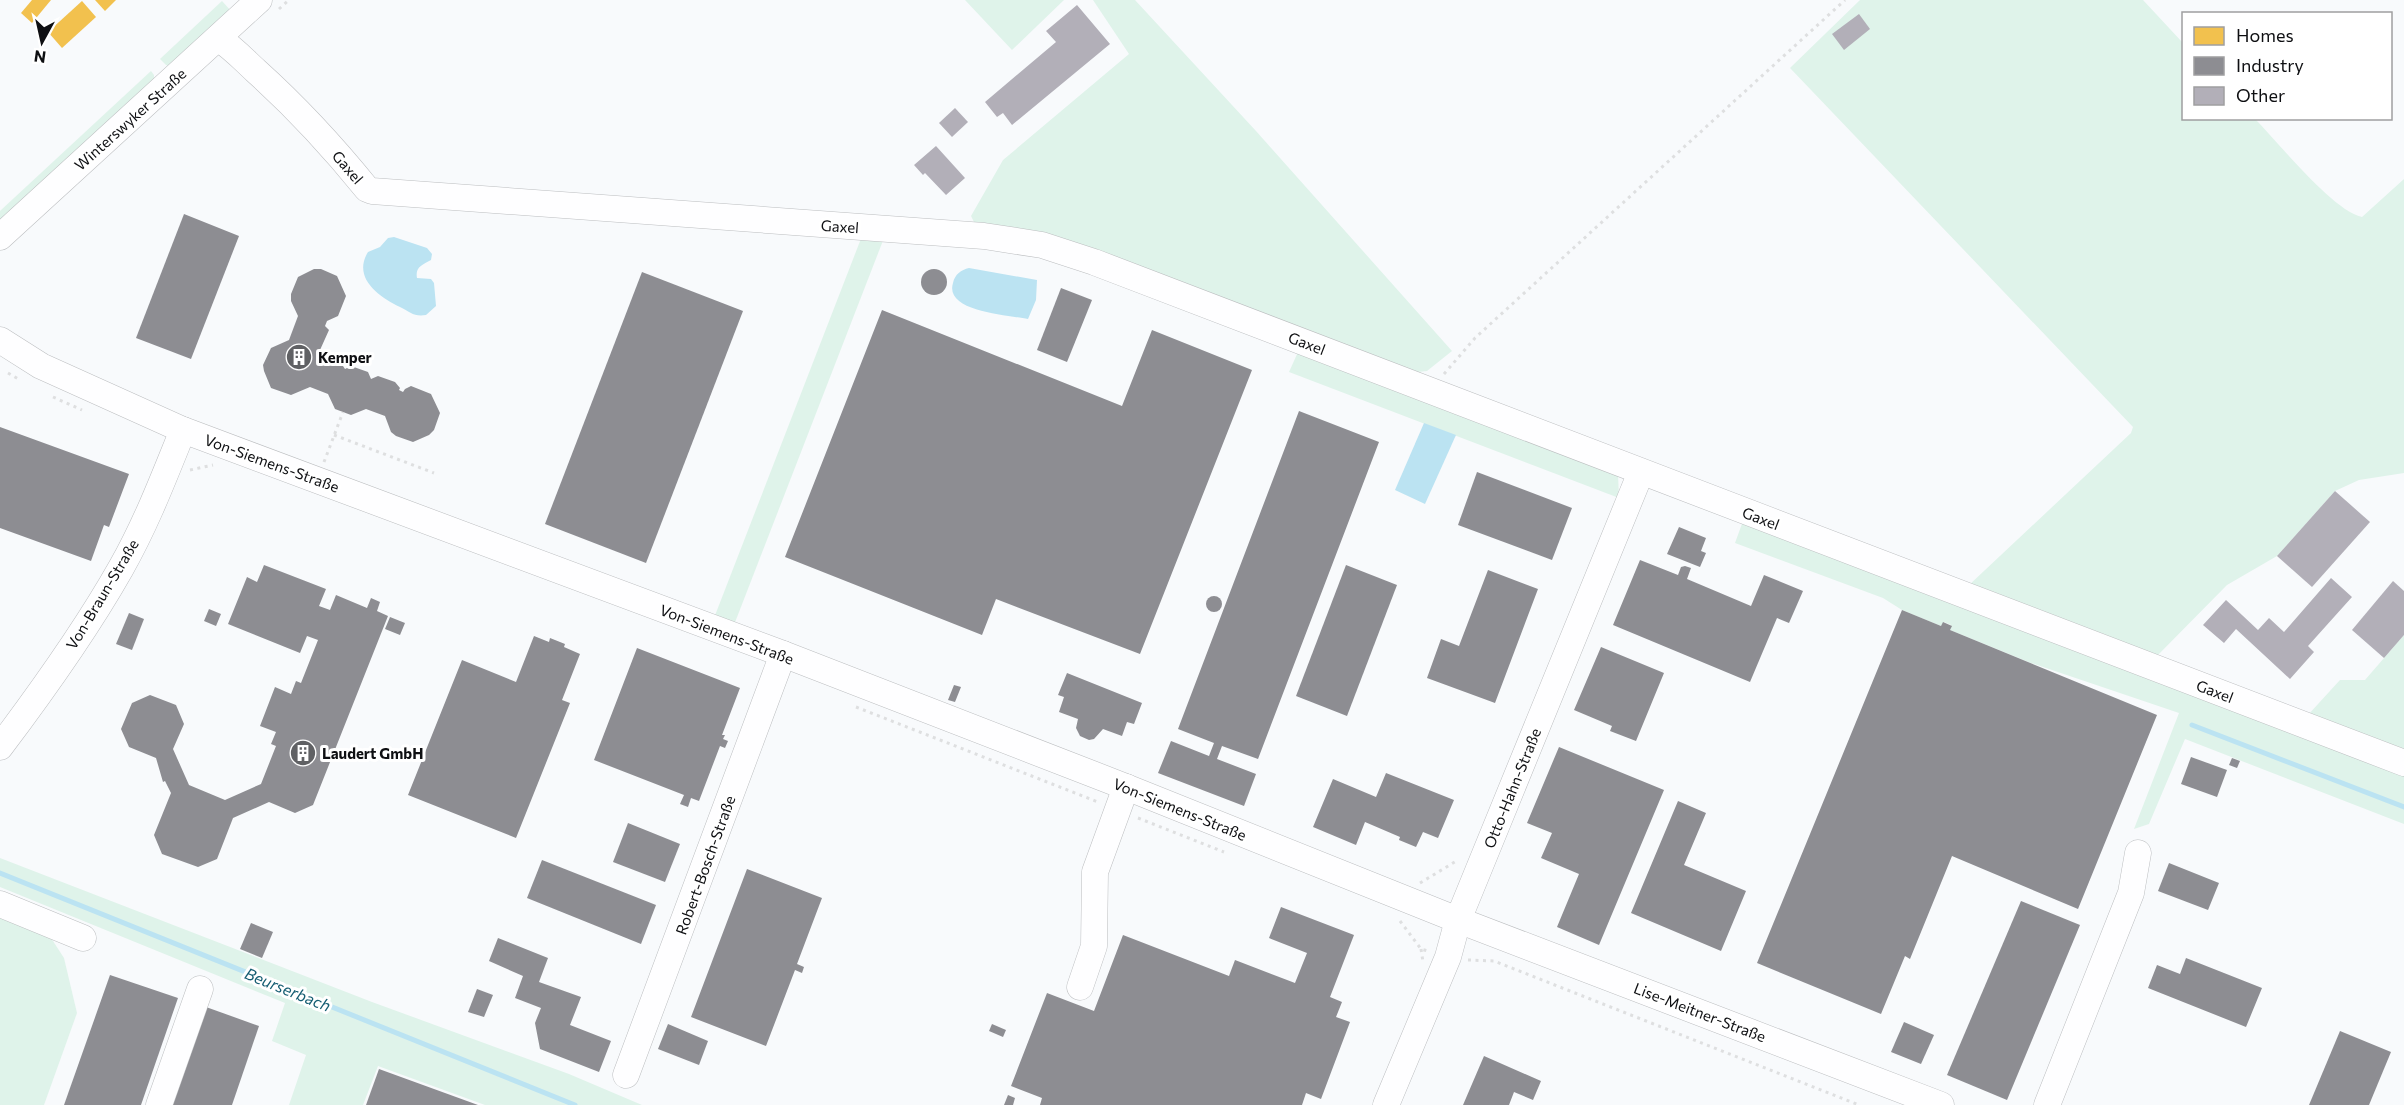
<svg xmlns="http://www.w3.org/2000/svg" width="2404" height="1105" font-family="Commissioner,sans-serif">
	<rect width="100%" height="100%" fill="#f8fafc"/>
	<g fill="#dff3ea">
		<path d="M 965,0 L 1064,0 L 1012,50 Z"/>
		<path d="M 1093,0 L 1135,0 L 1256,131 L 1452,351 L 1427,371 L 1408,373 L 976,226 L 971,216 L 1003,160 L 1129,54 Z"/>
		<path d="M 1860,0 L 2143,0 L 2183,43 L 2184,118 L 2255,119 C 2279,143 2332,210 2362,217 L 2404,179 L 2404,473 L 2359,480 L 2335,491 L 2277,556 L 2227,585 L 2156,657 L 1968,586 L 2131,433 L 2133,427 L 1790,68 Z"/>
		<path d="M 222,1 L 231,11 L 174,68 L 166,65 L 160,59 Z"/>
		<path d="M 151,71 L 154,75 L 154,85 L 0,226 L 0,211 Z"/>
		<path d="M 862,236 L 884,238 L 734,625 L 714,618 Z"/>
		<path d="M 1298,352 L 1618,473 L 1619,498 L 1289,372 Z"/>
		<path d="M 1743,521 L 2404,770 L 2404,824 L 2185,739 L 2149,824 L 2134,829 L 2179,713 L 2031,663 L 1950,630 L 1951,625 L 1944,622 L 1941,626 L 1902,610 L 1883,598 L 1735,543 Z"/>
		<path d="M 2404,635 L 2404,751 L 2308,715 L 2340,680 L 2365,680 Z"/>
		<path d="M 0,858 L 372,1002 L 569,1074 L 642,1105 L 485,1105 L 378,1066 L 363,1105 L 289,1105 L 306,1055 L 272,1041 L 285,1003 L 0,887 Z"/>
		<path d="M 0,917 L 51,938 L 64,958 L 77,1013 L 44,1105 L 0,1105 Z"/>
	</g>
	<g fill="#bbe3f2">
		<path d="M 394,237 L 427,248 L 432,254 L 431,260 C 422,265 415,267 417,278 L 431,279 L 434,283 L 436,306 L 426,315 C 414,317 410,312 400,307 C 379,297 352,278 368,252 L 380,247 L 388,238 Z"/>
		<path d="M 969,268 L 1037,280 L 1036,300 L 1028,319 C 1008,315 944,312 953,283 C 955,274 961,270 969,268 Z"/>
		<path d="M 1424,423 L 1456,435 L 1425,504 L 1395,490 Z"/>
	</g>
	<g fill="#f2c14e">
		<path d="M 32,0 L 51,0 L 32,23 L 21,13 Z"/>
		<path d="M 95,0 L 116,0 L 105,11 Z"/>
		<path d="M 82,1 L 96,17 L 62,48 L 48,32 Z"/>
	</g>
	<g fill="#8d8d92">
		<path d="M 184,214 L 239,236 L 191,359 L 136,338 Z"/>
		<path d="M 314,269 L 321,269 L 337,276 L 346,296 L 338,316 L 327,321 L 325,326 L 329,330 L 320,350 L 322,355 L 339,360 L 345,369 L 351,366 L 368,372 L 371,379 L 378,376 L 395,382 L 400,388 L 399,390 L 403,392 L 405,389 L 411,386 L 431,394 L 440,413 L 434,430 L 429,435 L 413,442 L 396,436 L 391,432 L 385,416 L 366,409 L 351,415 L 335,409 L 328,394 L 310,387 L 291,395 L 271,388 L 264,371 L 263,365 L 271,348 L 289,340 L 298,316 L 291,301 L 291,294 L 298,277 Z"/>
		<circle cx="934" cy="282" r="13"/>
		<path d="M 642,272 L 743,311 L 646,563 L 545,524 Z"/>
		<path d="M 1061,288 L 1092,300 L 1067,362 L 1037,350 Z"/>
		<path d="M 882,310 L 1122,406 L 1152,330 L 1252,370 L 1140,654 L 996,599 L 982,635 L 785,557 Z"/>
		<path d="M 1299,411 L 1379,442 L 1258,759 L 1222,746 L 1217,759 L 1256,774 L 1244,806 L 1158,773 L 1171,741 L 1209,756 L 1214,743 L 1178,729 Z"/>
		<path d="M 0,427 L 129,474 L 109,527 L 104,525 L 91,561 L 0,528 Z"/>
		<path d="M 1477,472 L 1572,508 L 1552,560 L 1458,525 Z"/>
		<path d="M 1679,527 L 1706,538 L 1701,551 L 1706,553 L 1700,567 L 1667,554 Z"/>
		<path d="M 1640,560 L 1678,575 L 1681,567 L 1685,566 L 1691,568 L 1687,579 L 1751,606 L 1764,575 L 1803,591 L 1789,623 L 1777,618 L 1750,682 L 1613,625 Z"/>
		<path d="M 264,565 L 326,589 L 319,606 L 330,610 L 336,595 L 367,608 L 371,598 L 380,602 L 377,611 L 388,616 L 313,805 L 295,813 L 269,802 L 233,818 L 217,859 L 198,867 L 162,854 L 154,835 L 171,793 L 165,781 L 163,782 L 156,758 L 129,747 L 121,729 L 132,703 L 150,695 L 176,705 L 184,724 L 173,749 L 189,785 L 225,800 L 261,784 L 276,746 L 271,744 L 276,732 L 260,726 L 275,687 L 291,694 L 296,681 L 301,683 L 318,640 L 307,636 L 300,653 L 228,624 L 247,577 L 257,582 Z"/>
		<path d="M 1346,565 L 1397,585 L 1347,716 L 1296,696 Z"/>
		<path d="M 1488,570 L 1538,589 L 1495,703 L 1427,678 L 1441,639 L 1459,646 Z"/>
		<circle cx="1214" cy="604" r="8"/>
		<path d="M 209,609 L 221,614 L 216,626 L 204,621 Z"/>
		<path d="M 1902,610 L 1941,626 L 1943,622 L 1952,626 L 1950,630 L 2157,715 L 2078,909 L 1952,856 L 1910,959 L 1905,956 L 1881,1014 L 1757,963 Z"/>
		<path d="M 129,613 L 144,619 L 132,650 L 116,644 Z"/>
		<path d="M 390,617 L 405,623 L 400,635 L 385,629 Z"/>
		<path d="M 534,636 L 549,642 L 550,638 L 565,644 L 564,647 L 580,654 L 562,700 L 570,703 L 516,838 L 408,795 L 462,660 L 516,682 Z"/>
		<path d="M 1601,647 L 1664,673 L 1636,741 L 1610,731 L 1612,726 L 1574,710 Z"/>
		<path d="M 637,648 L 740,688 L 722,735 L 725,735 L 723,739 L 728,741 L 725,748 L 720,746 L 699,801 L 691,798 L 688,807 L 680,804 L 684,795 L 594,760 Z"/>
		<path d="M 1067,673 L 1142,703 L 1134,724 L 1127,722 L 1122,736 L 1103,729 L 1094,739 L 1089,740 L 1080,736 L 1076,728 L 1078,719 L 1059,712 L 1064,697 L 1058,695 Z"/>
		<path d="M 954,685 L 961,687 L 955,702 L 948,700 Z"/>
		<path d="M 1559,747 L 1664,790 L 1599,945 L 1557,927 L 1579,874 L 1541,858 L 1552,833 L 1527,823 Z"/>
		<path d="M 2191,757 L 2227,770 L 2217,797 L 2181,784 Z"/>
		<path d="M 2232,758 L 2240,761 L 2237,768 L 2229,765 Z"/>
		<path d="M 1386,773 L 1454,800 L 1438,838 L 1423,832 L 1416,847 L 1399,840 L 1400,837 L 1365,822 L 1356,845 L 1313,827 L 1333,779 L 1376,797 Z"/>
		<path d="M 1678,801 L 1706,813 L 1684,865 L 1746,891 L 1721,951 L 1631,913 Z"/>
		<path d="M 628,823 L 680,844 L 665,882 L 613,862 Z"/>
		<path d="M 542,860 L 656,905 L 641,944 L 527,898 Z"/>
		<path d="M 2169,863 L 2219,883 L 2208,910 L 2158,891 Z"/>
		<path d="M 747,869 L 822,898 L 797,964 L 804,967 L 802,973 L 795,970 L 766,1046 L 691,1017 Z"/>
		<path d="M 2021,901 L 2080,925 L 2007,1100 L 1947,1075 Z"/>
		<path d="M 1281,907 L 1354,935 L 1330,997 L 1342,1002 L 1336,1017 L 1350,1022 L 1321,1099 L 1306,1093 L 1302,1105 L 1040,1105 L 1042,1098 L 1011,1086 L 1047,993 L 1094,1011 L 1123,935 L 1229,976 L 1235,960 L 1295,983 L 1307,953 L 1269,938 Z"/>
		<path d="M 251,923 L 273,932 L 262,958 L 240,949 Z"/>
		<path d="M 498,938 L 548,958 L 539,982 L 581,997 L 570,1025 L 611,1041 L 599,1072 L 540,1049 L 535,1023 L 541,1008 L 515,998 L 523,976 L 489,961 Z"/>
		<path d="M 2186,958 L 2262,988 L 2246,1027 L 2148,988 L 2157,965 L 2180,974 Z"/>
		<path d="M 110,975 L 178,998 L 141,1105 L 64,1105 Z"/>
		<path d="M 477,989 L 493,995 L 484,1017 L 468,1012 Z"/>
		<path d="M 206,1007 L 259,1026 L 232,1105 L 171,1105 Z"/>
		<path d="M 1904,1022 L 1934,1035 L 1921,1064 L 1891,1052 Z"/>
		<path d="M 668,1024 L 708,1041 L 699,1065 L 658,1049 Z"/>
		<path d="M 992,1024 L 1006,1030 L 1003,1037 L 989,1031 Z"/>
		<path d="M 2340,1031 L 2391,1052 L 2369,1105 L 2309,1105 Z"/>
		<path d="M 1484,1056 L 1541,1081 L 1533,1100 L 1514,1092 L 1509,1105 L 1463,1105 Z"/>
		<path d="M 379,1069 L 478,1105 L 366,1105 Z"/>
		<path d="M 1008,1095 L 1015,1098 L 1013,1105 L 1004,1105 Z"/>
	</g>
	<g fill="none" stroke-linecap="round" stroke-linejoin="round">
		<g stroke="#bbe3f2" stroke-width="5">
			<path d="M 2192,725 L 2404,807"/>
			<path d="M 0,873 L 575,1105"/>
		</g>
	</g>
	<g fill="#b2afb8">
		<path d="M 1077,5 L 1110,44 L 1012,125 L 1003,113 L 997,117 L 985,102 L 1056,42 L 1046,31 Z"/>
		<path d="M 1859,14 L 1870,29 L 1844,50 L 1832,34 Z"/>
		<path d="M 955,108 L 968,122 L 952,137 L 939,123 Z"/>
		<path d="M 936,146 L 965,178 L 946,195 L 925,173 L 923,175 L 914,165 Z"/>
		<path d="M 2335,491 L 2370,522 L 2312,587 L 2277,556 Z"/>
		<path d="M 2331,578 L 2352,597 L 2308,646 L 2314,652 L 2290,679 L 2236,629 L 2224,643 L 2203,625 L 2226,600 L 2258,630 L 2269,618 L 2284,632 Z"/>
		<path d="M 2393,581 L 2404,591 L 2404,635 L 2384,658 L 2352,630 Z"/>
	</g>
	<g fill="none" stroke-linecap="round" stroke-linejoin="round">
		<g stroke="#bcbec0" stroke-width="27">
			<g id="minor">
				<path d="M 218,38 C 233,48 243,59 256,71 C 296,107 333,147 367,189 L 372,191 L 984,236 L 1042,245 L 1094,262 L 2404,763"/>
				<path d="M 0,237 L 259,0"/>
				<path d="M 0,340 L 41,366 L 183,430 L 783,654 L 1126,787 L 1458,920 L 1941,1105"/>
				<path d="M 0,747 C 43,690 86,630 121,568 C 146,524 164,477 183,430"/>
				<path d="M 0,904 L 83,938"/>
				<path d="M 1080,987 L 1094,946 L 1095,872 L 1126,787"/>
				<path d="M 626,1075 L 783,654"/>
				<path d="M 159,1105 L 200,989"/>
				<path d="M 1386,1105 L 1448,957 L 1458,920 L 1641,472"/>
				<path d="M 2047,1105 L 2131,893 L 2138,853"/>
			</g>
		</g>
		<g stroke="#dedfe0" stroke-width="3" stroke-dasharray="3 4.5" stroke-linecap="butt">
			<path d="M 279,9 L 289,0"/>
			<path d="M 8,373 L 20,380"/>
			<path d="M 1444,374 L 1475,338 L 1845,0"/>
			<path d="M 53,397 L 82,410"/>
			<path d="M 334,435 L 434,473"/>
			<path d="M 324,462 L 343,412"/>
			<path d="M 190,470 L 213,465"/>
			<path d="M 856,707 L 1098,802"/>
			<path d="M 1138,818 L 1224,852"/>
			<path d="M 1420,883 L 1458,860"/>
			<path d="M 1400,921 L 1421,949 L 1428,951"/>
			<path d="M 1421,949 L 1423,962"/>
			<path d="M 1468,960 L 1494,961 L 1859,1105"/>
		</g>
		<use href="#minor" stroke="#fefeff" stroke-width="26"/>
	</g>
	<defs>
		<g id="building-disc" transform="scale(1.35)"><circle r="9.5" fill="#606164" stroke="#fff"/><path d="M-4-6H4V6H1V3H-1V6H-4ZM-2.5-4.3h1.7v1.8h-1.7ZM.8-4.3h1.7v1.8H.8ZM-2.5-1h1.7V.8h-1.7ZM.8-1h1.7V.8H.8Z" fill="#fff"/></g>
	</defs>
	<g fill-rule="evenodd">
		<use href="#building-disc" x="299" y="357"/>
		<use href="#building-disc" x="303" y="753"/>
	</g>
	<g text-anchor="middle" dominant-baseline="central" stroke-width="6" stroke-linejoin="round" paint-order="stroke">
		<g font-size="15" fill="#0e0f12" stroke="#fff">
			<text transform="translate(130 119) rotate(-42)">Winterswyker Straße</text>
			<text transform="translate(348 167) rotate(49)">Gaxel</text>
			<text transform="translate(840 226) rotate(4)">Gaxel</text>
			<text transform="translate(1307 343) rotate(21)">Gaxel</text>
			<text transform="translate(272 463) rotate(20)">Von-Siemens-Straße</text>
			<text transform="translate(1761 518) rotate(21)">Gaxel</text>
			<text transform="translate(102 594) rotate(-59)">Von-Braun-Straße</text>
			<text transform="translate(727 634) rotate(21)">Von-Siemens-Straße</text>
			<text transform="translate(2215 691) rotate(21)">Gaxel</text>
			<text transform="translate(1512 788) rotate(-68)">Otto-Hahn-Straße</text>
			<text transform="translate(1180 809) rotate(22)">Von-Siemens-Straße</text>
			<text transform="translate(705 865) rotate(-70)">Robert-Bosch-Straße</text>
			<text transform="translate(1700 1012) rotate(21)">Lise-Meitner-Straße</text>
		</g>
		<g font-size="15" font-weight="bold" fill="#0e0f12" stroke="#fff" text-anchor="start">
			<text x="318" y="357">Kemper</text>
			<text x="322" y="753">Laudert GmbH</text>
		</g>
		<g font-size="16" font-style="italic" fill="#155d72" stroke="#fff">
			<text transform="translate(288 989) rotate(22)">Beurserbach</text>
		</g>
	</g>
	<rect x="2182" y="12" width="210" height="108" fill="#ffffff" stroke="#9f9fa0" stroke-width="1.5"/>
	<rect x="2194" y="27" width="30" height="18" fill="#f2c14e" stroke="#9f9fa0" stroke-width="1.5"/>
	<text x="2236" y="42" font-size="18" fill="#0e0f12">Homes</text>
	<rect x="2194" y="57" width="30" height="18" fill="#8d8d92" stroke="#9f9fa0" stroke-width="1.5"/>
	<text x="2236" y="72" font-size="18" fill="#0e0f12">Industry</text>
	<rect x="2194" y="87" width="30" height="18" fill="#b2afb8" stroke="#9f9fa0" stroke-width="1.5"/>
	<text x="2236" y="102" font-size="18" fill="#0e0f12">Other</text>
	<g transform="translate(42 42) rotate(188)" stroke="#ffffff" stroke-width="4.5" paint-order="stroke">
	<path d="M0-4.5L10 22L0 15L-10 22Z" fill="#0e0f12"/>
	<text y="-9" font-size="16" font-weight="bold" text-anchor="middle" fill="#0e0f12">N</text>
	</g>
</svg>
